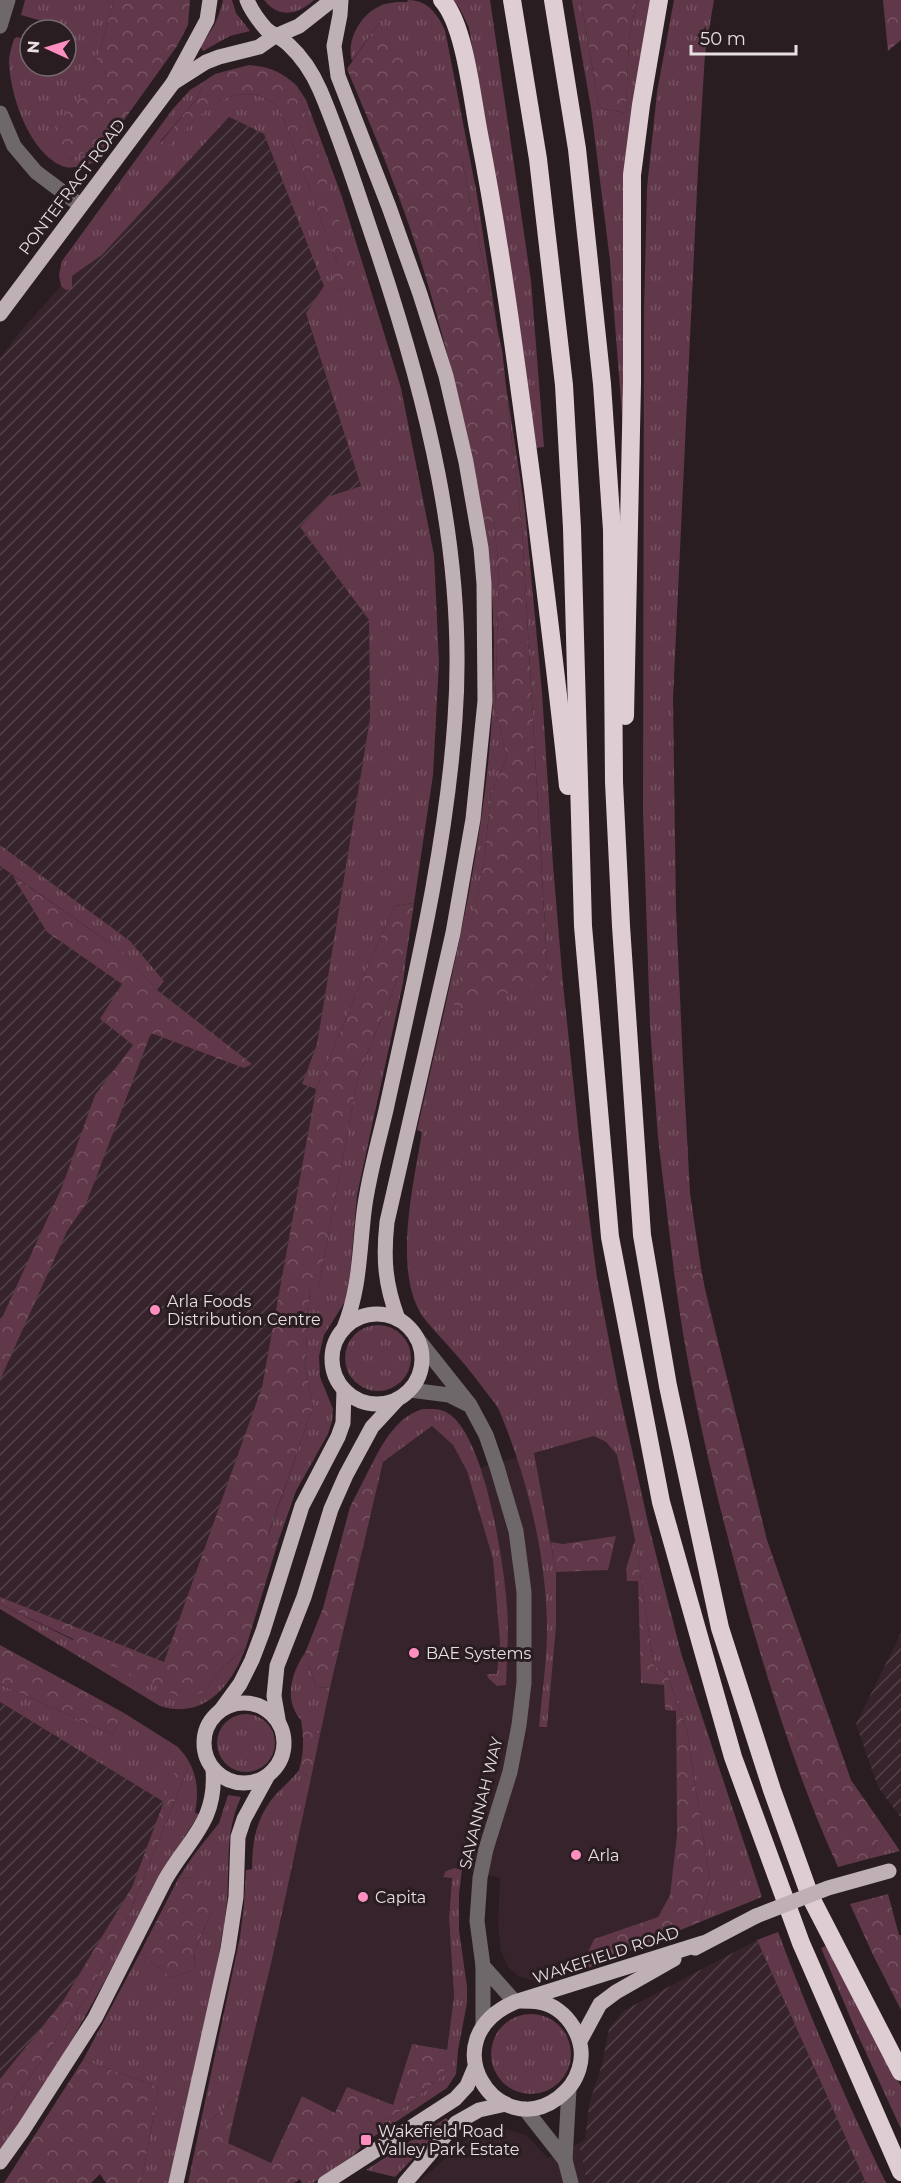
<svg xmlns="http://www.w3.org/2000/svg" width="901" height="2183" font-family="Montserrat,sans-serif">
	<defs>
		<pattern id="industrial-furrows" width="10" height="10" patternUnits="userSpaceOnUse" patternTransform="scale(1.5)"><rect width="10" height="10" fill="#36232b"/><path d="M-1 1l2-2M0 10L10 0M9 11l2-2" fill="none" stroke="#534249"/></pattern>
		<pattern id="grass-tufts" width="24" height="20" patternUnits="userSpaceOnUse" patternTransform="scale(1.5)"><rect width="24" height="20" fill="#603849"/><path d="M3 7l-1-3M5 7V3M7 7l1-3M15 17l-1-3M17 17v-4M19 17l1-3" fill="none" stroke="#775463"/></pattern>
		<pattern id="forest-crowns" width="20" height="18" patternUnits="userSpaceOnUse" patternTransform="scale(1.5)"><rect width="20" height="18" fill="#603849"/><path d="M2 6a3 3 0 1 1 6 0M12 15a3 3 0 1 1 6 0" fill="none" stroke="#775463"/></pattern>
	</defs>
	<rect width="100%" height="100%" fill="#291d22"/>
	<g fill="#36232b">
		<path d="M 432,1426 L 453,1445 L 467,1471 L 594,1436 L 606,1442 L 617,1455 L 635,1540 L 626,1568 L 638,1580 L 641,1683 L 664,1685 L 676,1711 L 677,1834 L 670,1895 L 658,1917 L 594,1939 L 579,1972 L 548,1980 L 531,1980 L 518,1976 L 508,1967 L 501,1951 L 498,1924 L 500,1878 L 456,1868 L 443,1877 L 452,1878 L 449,1918 L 454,1997 L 448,2050 L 412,2044 L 393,2105 L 335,2114 L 302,2096 L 271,2163 L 227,2143 L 271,1964 L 330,1688 L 383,1462 Z"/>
		<path d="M 487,2126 L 502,2128 L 526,2135 L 548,2158 L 579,2143 L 587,2183 L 418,2183 L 474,2132 Z"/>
	</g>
	<g fill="url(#industrial-furrows)">
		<path d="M 229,117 L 264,134 L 325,286 L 306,314 L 361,486 L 327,497 L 300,527 L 369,620 L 370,718 L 317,1044 L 302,1084 L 316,1089 L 262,1387 L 164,1663 L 0,1597 L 0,866 L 124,953 L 130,941 L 0,845 L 0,358 L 19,333 L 61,286 L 66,290 L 72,276 L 102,255 Z"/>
		<path d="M 901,1633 L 901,1818 L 878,1787 L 856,1724 Z"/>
		<path d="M 0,1702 L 164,1802 L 132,1887 L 63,2001 L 0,2079 Z"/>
		<path d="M 757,1940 L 866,2183 L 587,2183 L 579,2143 L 585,2139 L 589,2104 L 602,2064 L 609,2029 L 623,2011 Z"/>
	</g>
	<g fill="url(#grass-tufts)">
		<path d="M 25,0 L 114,0 L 101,47 L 83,95 L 50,134 L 68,159 L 106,145 L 94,163 C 84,165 73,170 62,166 C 29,152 10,95 9,62 C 9,54 12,46 14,39 L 17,37 L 30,41 L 30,66 L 66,66 L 66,30 L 40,30 L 42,21 L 21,15 Z"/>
		<path d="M 223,0 L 232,0 L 236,13 L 250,31 L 230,36 L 203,51 L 200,46 C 212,31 219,19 223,0 Z"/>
		<path d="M 264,0 L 314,0 C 298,15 279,19 264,0 Z"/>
		<path d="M 408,0 C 428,0 437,14 445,30 L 477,195 L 525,510 L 542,692 L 553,865 L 563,984 L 579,1137 L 597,1278 L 618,1387 L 649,1527 L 681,1653 L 762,1897 L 700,1922 L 711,1887 L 687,1731 L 667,1674 L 654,1666 L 635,1540 L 617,1455 L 606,1442 L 594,1436 L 534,1453 L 556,1572 L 556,1626 L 547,1727 L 539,1727 C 542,1694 547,1660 547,1627 C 546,1553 527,1477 499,1410 C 495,1402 488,1395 483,1388 C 466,1364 446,1344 427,1322 C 390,1279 414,1183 422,1132 L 417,1130 C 462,930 518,725 483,520 L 494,520 L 499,573 L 495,707 L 507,758 L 491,792 L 484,862 L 454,1010 L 548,979 L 522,529 L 502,351 L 462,161 L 379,23 L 352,61 C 346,41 360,16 378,7 C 387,2 397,2 407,2 Z"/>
		<path d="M 453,0 L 490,0 L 531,281 L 544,447 L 535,448 L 521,337 L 469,28 L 460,9 Z"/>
		<path d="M 572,0 L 581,0 L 599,108 L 626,113 L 629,38 L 637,0 L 652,0 L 623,427 L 610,261 L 591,108 Z"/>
		<path d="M 674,0 L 714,0 L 705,53 L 698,169 L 673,698 L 676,909 L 683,1063 L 690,1193 L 701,1268 L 674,1272 L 658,1138 L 650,1026 L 643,811 L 644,311 L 647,188 L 657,92 Z"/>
		<path d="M 203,82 L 198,97 L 160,142 L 166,148 C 192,124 218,86 259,96 C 271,99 277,104 282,115 L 338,266 L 337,292 L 357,282 L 297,86 L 306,100 L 342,197 L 401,388 L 434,555 L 439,662 L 433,775 L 414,903 L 394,906 L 316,1089 L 302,1084 L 317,1044 L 370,718 L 369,620 L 300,527 L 327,497 L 361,486 L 306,313 L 324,286 L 264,134 L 229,117 L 102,255 L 72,276 L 72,289 L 66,290 L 61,286 L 59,275 L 62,261 L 172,110 L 190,90 Z"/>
		<path d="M 0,845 L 130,941 L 164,981 L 157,990 L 124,953 L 0,866 Z"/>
		<path d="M 406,958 L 403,983 L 357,1195 L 349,1286 L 346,1300 L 324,1335 L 319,1356 L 320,1377 L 333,1409 L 332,1421 L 328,1434 L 296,1491 L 279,1539 L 268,1536 L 313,1407 L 305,1366 L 310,1290 L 318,1290 L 358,1077 Z"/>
		<circle cx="378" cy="1358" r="33"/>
		<path d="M 423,1409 C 430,1409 439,1408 446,1412 C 485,1432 504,1565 507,1606 C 509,1633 507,1659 506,1685 L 497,1686 L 488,1678 L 487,1674 L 497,1674 L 500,1642 L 493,1559 L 467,1471 L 453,1445 L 432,1426 L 383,1462 L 377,1454 C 388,1435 401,1415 423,1409 Z"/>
		<path d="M 0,1604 L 73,1640 L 205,1691 L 222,1668 L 246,1647 C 232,1685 205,1720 160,1706 L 0,1609 Z"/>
		<path d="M 305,1653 L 316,1687 L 330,1688 L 320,1735 C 314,1730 306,1726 301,1720 C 283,1700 292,1671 305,1653 Z"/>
		<path d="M 0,1684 L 113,1735 L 124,1713 L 178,1747 C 196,1766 200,1787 195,1813 L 199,1814 L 159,1877 L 107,1977 L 63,2056 L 0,2154 L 0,2119 L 89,1994 L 126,1922 L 188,1768 L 179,1762 L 164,1802 L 0,1702 Z"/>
		<circle cx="246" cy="1743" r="29"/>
		<path d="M 299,1770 L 311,1778 L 271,1964 L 239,2095 L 199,2130 L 240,1937 L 244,1905 L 246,1870 L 252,1869 C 252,1839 257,1814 279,1791 C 286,1784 293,1778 299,1770 Z"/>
		<path d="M 228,1795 L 241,1797 C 222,1838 232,1875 225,1918 C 211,2007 189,2095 170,2183 L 141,2183 L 159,2087 L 83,2060 L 140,1953 L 172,1978 L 194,1969 L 195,1949 L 212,1912 L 191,1877 L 178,1879 L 193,1856 L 219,1823 Z"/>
		<path d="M 885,1829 L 900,1851 L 868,1859 Z"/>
		<path d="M 455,1868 L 462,1870 L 459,1894 L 459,1930 L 467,1987 L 467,2003 L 458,2050 L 456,2074 L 447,2088 L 364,2143 L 355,2154 L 313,2183 L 302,2183 L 299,2178 L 397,2113 L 444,2074 L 454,1996 L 449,1918 L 452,1878 L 443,1877 L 446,1871 Z"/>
		<path d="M 778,1932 C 810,2017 846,2101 886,2183 L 866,2183 L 757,1940 Z"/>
		<path d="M 828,1945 L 868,2026 L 901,2086 L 901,2129 L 856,2031 L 821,1948 Z"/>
		<circle cx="531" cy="2054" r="40"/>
		<path d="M 446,2118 L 449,2121 L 395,2177 L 366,2170 Z"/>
	</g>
	<g fill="url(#forest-crowns)">
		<path d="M 114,0 L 190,0 L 188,25 L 177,46 L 106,145 L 68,159 L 49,134 L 83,94 L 101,47 Z"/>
		<path d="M 581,0 L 637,0 L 629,38 L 626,113 L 599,108 Z"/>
		<path d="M 883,0 L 901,0 L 901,40 L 888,51 Z"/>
		<path d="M 379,23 L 442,86 L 462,161 L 502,351 L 522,529 L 548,980 L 453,1011 L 484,862 L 491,792 L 507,758 L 495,707 L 499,573 L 494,521 L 483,520 C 462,409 437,298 397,192 C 382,151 364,110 347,69 Z"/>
		<path d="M 249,65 C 270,67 282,72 297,86 L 358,282 L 337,292 L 330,270 L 338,266 L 282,115 C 277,104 271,99 259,96 C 218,86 192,124 166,149 L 160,143 L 198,97 L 203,82 L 215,74 Z"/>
		<path d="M 12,875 L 124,953 L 157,990 L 252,1064 L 244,1068 L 151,1033 L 86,1204 L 67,1231 L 0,1380 L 0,1322 L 62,1187 L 95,1095 L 133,1045 L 100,1019 L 122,984 L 47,932 Z"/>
		<path d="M 414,903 L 406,958 L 358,1077 L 318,1290 L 310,1290 L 305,1366 L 313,1407 L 268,1535 L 279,1539 L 246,1647 L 222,1668 L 205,1691 L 193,1696 L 180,1697 L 76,1649 L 73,1639 L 0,1604 L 0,1597 L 164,1662 L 262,1387 L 316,1089 L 394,906 Z"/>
		<path d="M 701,1268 L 705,1289 L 767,1540 L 851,1780 L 885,1829 L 868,1859 L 838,1867 C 799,1782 771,1692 745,1601 C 715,1493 688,1383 674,1272 Z"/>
		<path d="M 377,1454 L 383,1462 L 330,1688 L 316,1687 L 305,1653 L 323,1608 L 350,1507 Z"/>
		<path d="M 616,1536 L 608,1570 L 556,1572 L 551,1542 L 563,1544 Z"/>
		<path d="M 635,1540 L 654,1666 L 667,1674 L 687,1731 L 711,1887 L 700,1922 L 579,1972 L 594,1939 L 658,1917 L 670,1895 L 677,1834 L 676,1711 L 665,1710 L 664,1685 L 641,1683 L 638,1581 L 627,1581 L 626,1568 Z"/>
		<path d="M 0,1645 L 124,1713 L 113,1735 L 0,1684 Z"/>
		<path d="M 301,1720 L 320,1735 L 311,1778 L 299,1770 C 304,1753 304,1739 301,1720 Z"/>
		<path d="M 179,1761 L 188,1768 L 126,1922 L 89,1994 L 0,2119 L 0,2079 L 63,2001 L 132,1887 Z"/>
		<path d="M 191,1877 L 208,1886 L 212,1912 L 195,1949 L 194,1969 L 172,1978 L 140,1953 L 178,1879 Z"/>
		<path d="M 888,1894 L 899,1935 L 901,1935 L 901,2010 L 873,1955 L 850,1904 Z"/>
		<path d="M 412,2044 L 448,2050 L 444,2074 L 397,2113 L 294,2183 L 188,2183 L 199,2130 L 239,2095 L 228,2143 L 271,2163 L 302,2096 L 335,2113 L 347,2087 L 393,2105 Z"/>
		<path d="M 83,2060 L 159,2087 L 141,2183 L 106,2183 L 100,2174 L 91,2183 L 4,2183 Z"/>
	</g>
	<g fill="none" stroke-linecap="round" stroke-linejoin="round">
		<g stroke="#6f686b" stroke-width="15">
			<path d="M 0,26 L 8,0"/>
			<path d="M 0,113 L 14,146 L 36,172 L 80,205"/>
			<path d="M 416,1337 L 470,1405 L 486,1435 L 497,1467 L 516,1531 L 524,1592 L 524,1683 L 519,1725 L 510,1772 L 486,1849 L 480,1878 L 477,1921 L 483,1966 L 483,2024"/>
			<path d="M 410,1390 L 449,1395 L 467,1404"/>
			<path d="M 483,1966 L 515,2002"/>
			<path d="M 525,2109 L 565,2160 L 569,2089"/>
			<path d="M 565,2160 L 571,2183"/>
		</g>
		<g stroke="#bfb0b6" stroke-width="15">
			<path d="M 247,0 C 251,10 259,21 266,29 C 273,35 282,38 289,45 C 302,57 313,74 320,90 C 341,139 357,191 374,241 C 426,396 467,554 455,719 C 446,851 414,981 386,1110 C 378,1144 368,1178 364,1212 C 359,1254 360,1288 344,1328"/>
			<path d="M 341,0 L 340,15 L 334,46 L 338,76 L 389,207 L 420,294 L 446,376 L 466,462 L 481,548 L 484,584 L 485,701 L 473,819 L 453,933 L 387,1222 C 383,1259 385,1284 398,1319"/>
			<path d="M 278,35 L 299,26 L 332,0"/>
			<path d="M 173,83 L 206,62 L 219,57 L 259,47 L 276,35"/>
			<path d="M 0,314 L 173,83 L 207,20 L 210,0"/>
			<circle cx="377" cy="1359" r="45"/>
			<circle cx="244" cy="1743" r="40"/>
			<path d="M 221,1710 L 240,1684 L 252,1660 L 263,1631 L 302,1506 L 338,1437 L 343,1423 L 344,1390"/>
			<path d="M 278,1719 L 274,1696 L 277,1666 L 304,1597 L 331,1509 L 346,1475 L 372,1427 L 397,1400"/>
			<path d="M 695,1948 L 756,1916"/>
			<path d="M 520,2001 C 526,2001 533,2001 539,2002 C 568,2007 588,2041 579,2069 C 575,2082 569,2089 558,2098 C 497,2143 429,2039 515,2002 L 703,1943"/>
			<path d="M 580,2041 L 600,2004 L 616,1992 L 674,1959"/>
			<path d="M 0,2162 L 23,2130 L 95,2018 L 165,1880 C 189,1838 217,1822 213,1769"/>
			<path d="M 176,2183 L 228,1949 L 236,1897 L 238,1837 L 244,1819 L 267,1777"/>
			<path d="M 325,2183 L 455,2099 L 467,2086 L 475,2067"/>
			<path d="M 405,2183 L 456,2123 L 479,2110 L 506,2104"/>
		</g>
		<g stroke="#dfcdd4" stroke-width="18">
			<path d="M 442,0 C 465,25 472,99 479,134 C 502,252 517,370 533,489 C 545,588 558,687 568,786"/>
			<path d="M 512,0 L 538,159 L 564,385 L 572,528 L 583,926 L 610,1237 L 661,1502 L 733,1757 L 801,1943 L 901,2172"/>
			<path d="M 553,0 L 577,149 L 602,384 L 612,530 L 614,782 L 621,926 L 642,1235 L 668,1386 L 720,1628 L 772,1790 L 810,1896 L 901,2072"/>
			<path d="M 625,716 L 632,383 L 632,175 L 641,105 L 659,0"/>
		</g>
		<path stroke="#bfb0b6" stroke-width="15" d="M 756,1916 L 828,1888 L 889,1871"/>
	</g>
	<g fill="#fd8ebf" stroke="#291d22" stroke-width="2">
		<circle cx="155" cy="1310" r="6"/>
		<circle cx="414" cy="1653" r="6"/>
		<circle cx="576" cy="1855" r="6"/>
		<circle cx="363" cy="1897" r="6"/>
		<rect x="360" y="2134" width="12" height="12" rx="3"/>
	</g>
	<g text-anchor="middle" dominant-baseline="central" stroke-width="6" stroke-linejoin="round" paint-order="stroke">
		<g font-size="16" fill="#e8dfe2" stroke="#291d22">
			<text transform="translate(72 187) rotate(-53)">PONTEFRACT ROAD</text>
			<text transform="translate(481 1803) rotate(-76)">SAVANNAH WAY</text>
			<text transform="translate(606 1955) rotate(-18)">WAKEFIELD ROAD</text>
		</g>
		<g font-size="16" fill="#e8dfe2" stroke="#291d22" text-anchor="start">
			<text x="167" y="1301">Arla Foods<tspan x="167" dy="18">Distribution Centre</tspan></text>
			<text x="426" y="1653">BAE Systems</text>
			<text x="588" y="1855">Arla</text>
			<text x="375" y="1897">Capita</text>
			<text x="378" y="2131">Wakefield Road<tspan x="378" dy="18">Valley Park Estate</tspan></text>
		</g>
	</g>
	<g transform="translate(48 48) rotate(274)"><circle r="28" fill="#291d22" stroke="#756b6f" stroke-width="1.5"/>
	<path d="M0-4.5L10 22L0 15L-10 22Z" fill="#fd8ebf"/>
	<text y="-9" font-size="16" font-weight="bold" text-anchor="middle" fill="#e8dfe2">N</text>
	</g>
	<path d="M691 45v9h105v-9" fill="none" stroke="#e8dfe2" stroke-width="3"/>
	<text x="700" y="45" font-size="18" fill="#e8dfe2" stroke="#291d22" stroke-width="4.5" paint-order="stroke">50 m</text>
</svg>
